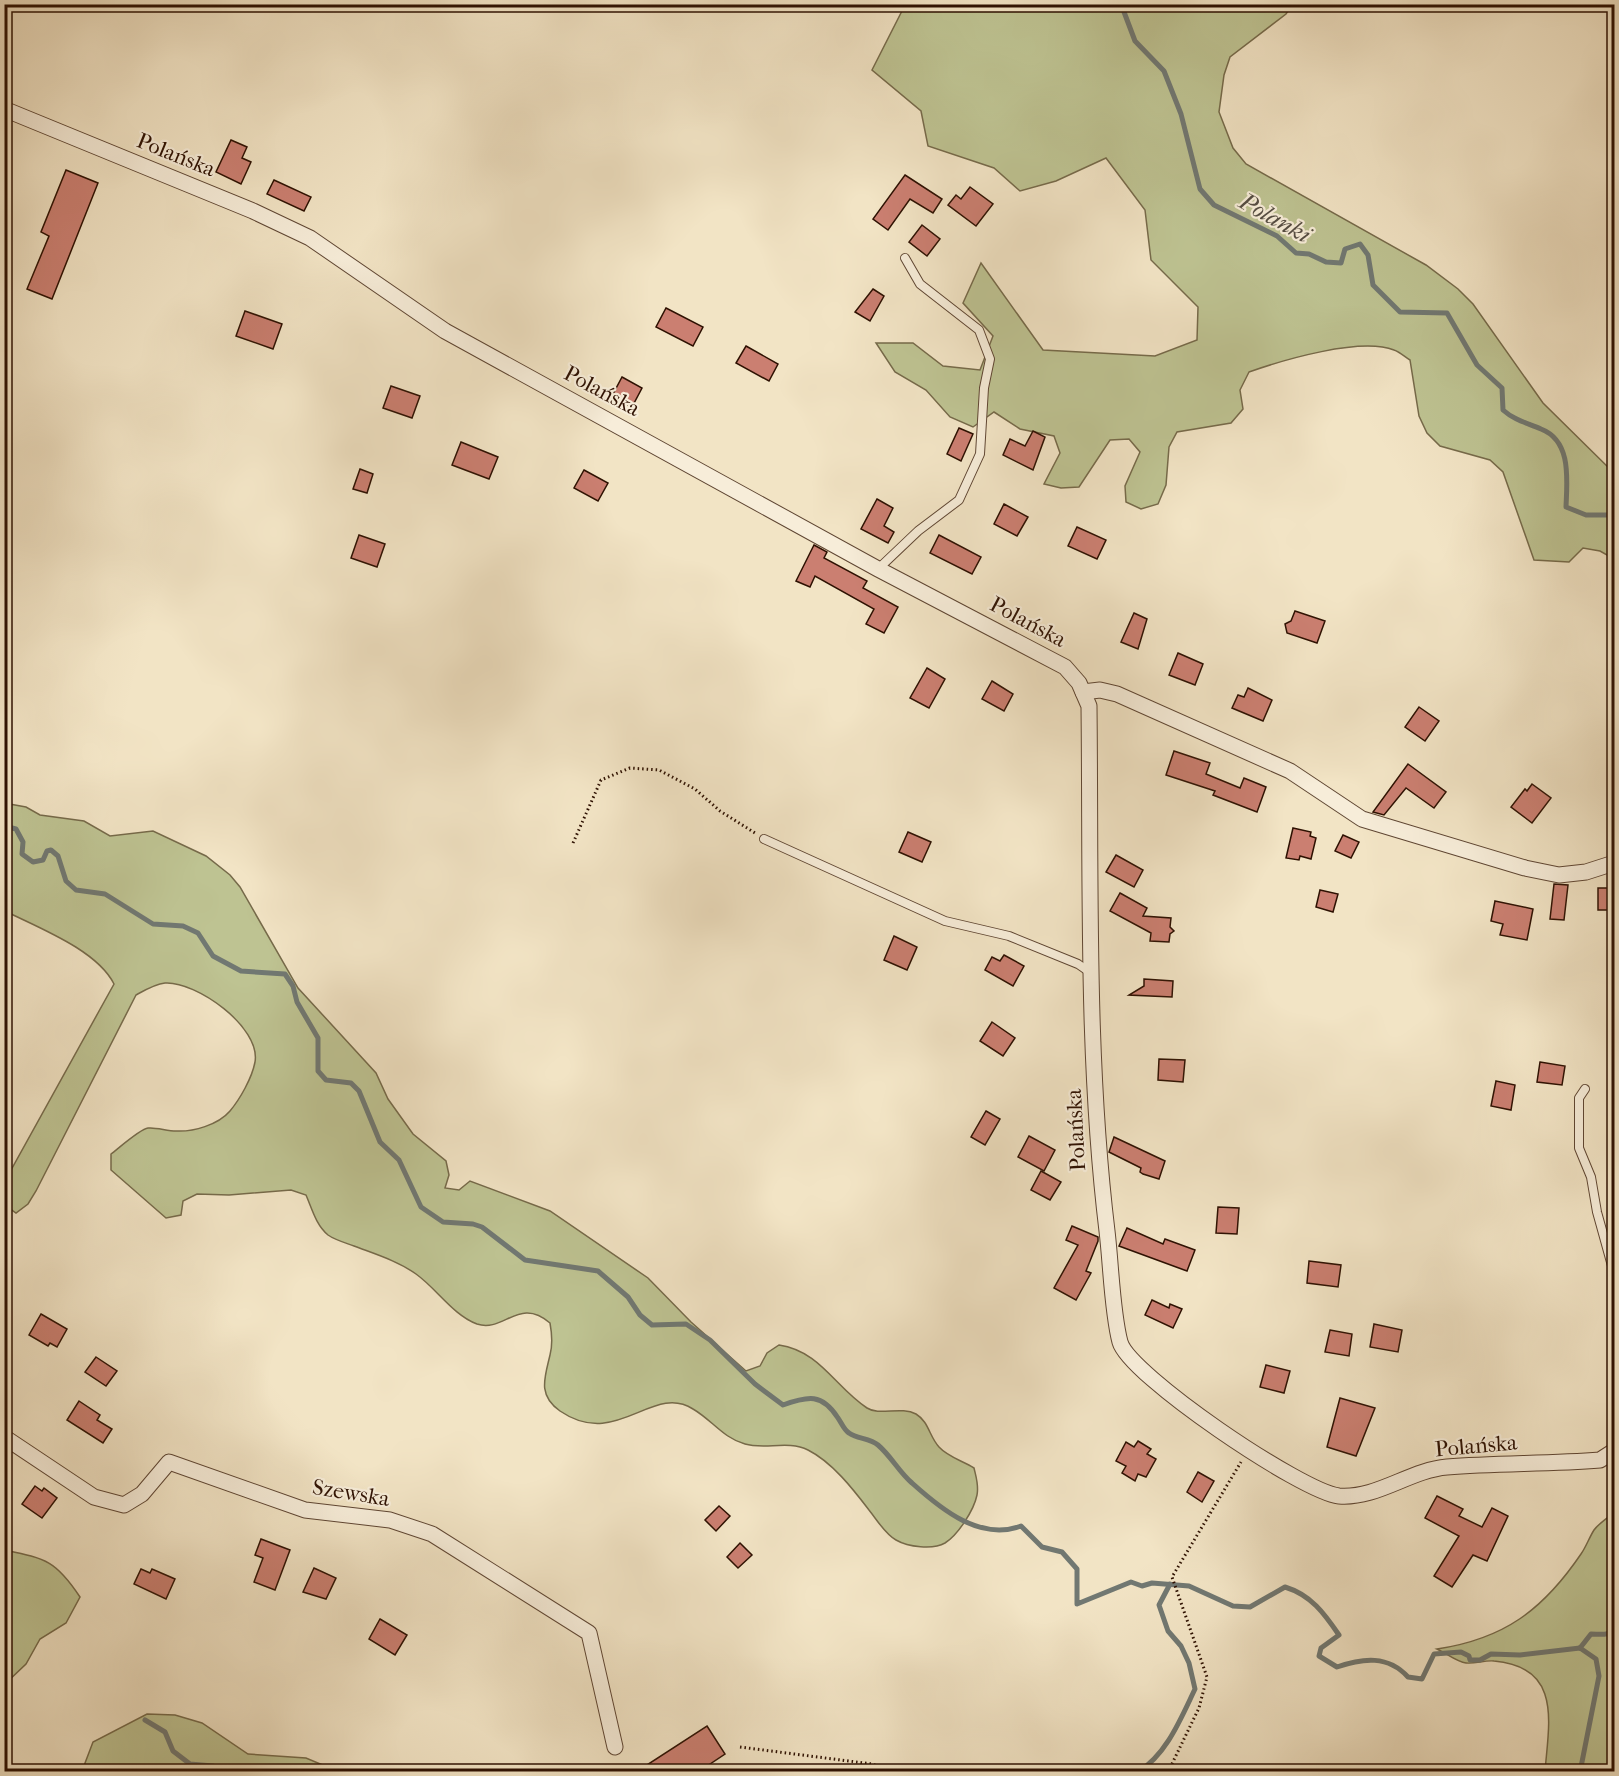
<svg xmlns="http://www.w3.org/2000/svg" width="1619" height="1776" font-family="'IM FELL French Canon',serif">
	<rect width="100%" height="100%" fill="#f2e4c5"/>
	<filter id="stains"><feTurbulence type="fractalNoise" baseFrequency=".00333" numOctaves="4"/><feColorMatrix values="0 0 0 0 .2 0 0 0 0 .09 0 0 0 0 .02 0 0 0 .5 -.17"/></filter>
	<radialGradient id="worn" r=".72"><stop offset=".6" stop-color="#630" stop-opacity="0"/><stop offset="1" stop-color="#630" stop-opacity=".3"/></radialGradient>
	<g fill="#bec392" stroke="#766a4a" stroke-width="1.5">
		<path d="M 905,5 L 1292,5 L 1286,14 L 1230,57 L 1224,75 L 1219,112 L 1233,148 L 1246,164 L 1426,265 L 1458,289 L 1473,304 L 1543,403 L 1614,473 L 1614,559 L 1600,551 L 1583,548 L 1569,562 L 1534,560 L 1503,472 L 1490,460 L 1440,446 L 1427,433 L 1419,416 L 1410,360 C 1405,357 1400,352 1394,350 C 1360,337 1283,360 1249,372 L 1240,390 L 1243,409 L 1231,423 L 1177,432 L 1169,447 L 1166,485 L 1158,504 L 1141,509 L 1126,502 L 1125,486 L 1140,452 L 1129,439 L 1110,440 L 1079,487 L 1061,488 L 1044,484 L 1060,453 L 1054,436 L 1020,429 L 994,412 L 973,427 L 950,417 L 926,390 L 895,372 L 876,343 L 913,343 L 943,366 L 980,370 L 993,336 L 963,303 L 981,263 L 1043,350 L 1155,356 L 1197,340 L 1198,307 L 1151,260 L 1145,210 L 1106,158 L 1056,181 L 1020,191 L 994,168 L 928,146 L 921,111 L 872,70 Z"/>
		<path d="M 4,803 L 26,807 L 40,815 L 84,821 L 110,836 L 153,831 L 206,856 L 230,875 L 240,887 L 298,988 L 376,1073 L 388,1099 L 413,1134 L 446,1161 L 449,1175 L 445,1188 L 459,1190 L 470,1181 L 550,1211 L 648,1278 L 691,1322 L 746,1371 L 760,1366 L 767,1353 L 779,1345 C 820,1351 835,1387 867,1408 C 879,1416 901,1406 916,1414 C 929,1422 929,1436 939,1447 C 948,1457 963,1461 974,1468 C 976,1477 979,1485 977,1495 C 974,1510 958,1535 945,1543 C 933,1550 908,1547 896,1540 C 885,1534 877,1520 869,1510 C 853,1489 832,1462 808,1450 C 788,1440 765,1450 745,1444 C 723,1438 712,1420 693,1409 C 652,1383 617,1450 560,1411 C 537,1395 545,1377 550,1355 C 553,1344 552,1334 550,1323 C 519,1296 504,1333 477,1324 C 453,1315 437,1289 416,1274 C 398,1261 375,1254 354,1246 C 346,1243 335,1240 328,1235 C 316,1225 312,1209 306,1195 L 291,1190 L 229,1195 L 197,1194 L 183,1201 L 181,1215 L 166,1218 L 111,1170 L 111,1154 C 119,1148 140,1129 148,1128 C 156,1127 167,1131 176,1131 C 193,1132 218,1125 230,1111 C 240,1099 252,1078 255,1062 C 261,1027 196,981 165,983 C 155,984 145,990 136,995 L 36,1191 L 28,1204 L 16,1213 L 5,1205 L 5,1181 L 114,984 C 97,950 39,928 5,911 Z"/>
		<path d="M 1614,1512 L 1614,1771 L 1545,1771 C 1549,1722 1562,1667 1494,1661 C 1485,1660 1475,1664 1466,1663 C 1457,1662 1446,1653 1437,1649 C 1504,1639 1543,1610 1581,1554 C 1586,1547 1589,1538 1594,1530 C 1599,1523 1608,1518 1614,1512 Z"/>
		<path d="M 5,1550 C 47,1559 56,1561 80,1597 L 66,1623 L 40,1639 L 26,1664 L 5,1684 Z"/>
		<path d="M 147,1714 L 175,1715 L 202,1723 L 248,1754 L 306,1758 L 337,1771 L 82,1771 L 93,1742 Z"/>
	</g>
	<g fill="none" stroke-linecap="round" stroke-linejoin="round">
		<g stroke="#717872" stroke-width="5">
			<path d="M 1121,4 L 1135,41 L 1164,71 L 1181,114 L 1200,189 L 1214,205 L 1277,236 L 1296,253 L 1309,254 L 1326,262 L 1341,263 L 1345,249 L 1360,244 L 1368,255 L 1373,285 L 1400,312 L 1447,313 L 1477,365 L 1502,388 L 1503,410 C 1514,420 1527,423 1541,429 C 1572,441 1567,480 1566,507 L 1586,515 L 1614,515"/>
			<path d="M 4,826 L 16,829 L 23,842 L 22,854 L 33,862 L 43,860 L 47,851 L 51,850 L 58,856 L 66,881 L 76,890 L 105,894 L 153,924 L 183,926 L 198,933 L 213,956 L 241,971 L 285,974 L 293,986 L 297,1002 L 318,1038 L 318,1071 L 326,1080 L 351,1083 L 359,1091 L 380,1142 L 399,1160 L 421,1207 L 443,1222 L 473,1224 L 482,1227 L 525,1260 L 598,1271 L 628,1297 L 640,1315 L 652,1325 L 686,1324 L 710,1340 L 755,1384 L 783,1405 C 808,1396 822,1393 838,1418 C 841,1422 844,1430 849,1433 C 857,1439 870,1438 878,1445 C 891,1456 899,1472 912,1483 C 942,1510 980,1541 1021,1526 L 1042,1547 L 1062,1552 L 1077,1569 L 1077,1604 L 1131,1582 L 1142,1586 L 1152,1583 L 1189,1586 L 1233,1606 L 1250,1607 L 1285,1587 C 1311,1595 1324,1613 1339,1635 L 1321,1648 L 1319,1656 L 1337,1667 C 1363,1658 1388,1655 1408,1677 L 1422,1679 L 1434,1654 L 1461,1652 L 1469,1656 L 1470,1660 L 1480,1660 L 1491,1654 L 1520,1655 L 1580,1648"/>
			<path d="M 1580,1648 L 1591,1634 C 1600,1634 1610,1637 1614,1627 L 1610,1617 L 1614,1610"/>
			<path d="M 145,1720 L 165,1732 L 173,1751 L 190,1764 L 213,1766 L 219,1772"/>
			<path d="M 1138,1772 C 1167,1754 1181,1718 1195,1689 L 1189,1663 L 1181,1646 L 1168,1631 L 1159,1605 L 1170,1584"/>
			<path d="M 1580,1772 L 1599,1676 L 1596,1659 L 1580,1648"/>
		</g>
	</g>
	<g fill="#cb7f71" stroke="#2e1102" stroke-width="1.5">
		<path d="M 231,140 L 247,147 L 242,158 L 251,162 L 241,184 L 216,172 Z"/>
		<path d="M 66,170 L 98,183 L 52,299 L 27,289 L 49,236 L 41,232 Z"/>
		<path d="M 905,175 L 942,199 L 933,213 L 910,199 L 888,230 L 873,219 Z"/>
		<path d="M 274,180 L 311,197 L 304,211 L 267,194 Z"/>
		<path d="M 970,187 L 993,204 L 976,226 L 948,205 L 956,195 L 961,199 Z"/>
		<path d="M 922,225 L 940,239 L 927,256 L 909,242 Z"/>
		<path d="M 873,289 L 884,296 L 870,321 L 855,312 Z"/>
		<path d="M 666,308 L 703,327 L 693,346 L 656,327 Z"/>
		<path d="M 245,311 L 282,324 L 273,349 L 236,336 Z"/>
		<path d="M 746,346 L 778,364 L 769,381 L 736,363 Z"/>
		<path d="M 622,377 L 642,388 L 632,407 L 612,396 Z"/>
		<path d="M 391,386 L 420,396 L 412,418 L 383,408 Z"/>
		<path d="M 959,428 L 973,434 L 961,461 L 947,454 Z"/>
		<path d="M 1033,431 L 1045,437 L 1033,470 L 1003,455 L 1010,439 L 1025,446 Z"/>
		<path d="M 461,442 L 498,457 L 489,479 L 452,465 Z"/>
		<path d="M 360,469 L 373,474 L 367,493 L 353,489 Z"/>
		<path d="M 584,470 L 608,483 L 598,501 L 574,488 Z"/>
		<path d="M 877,499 L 893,508 L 884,526 L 894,532 L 888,543 L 861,529 Z"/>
		<path d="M 1004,504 L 1028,517 L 1017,536 L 994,524 Z"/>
		<path d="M 1077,527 L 1106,540 L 1097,559 L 1068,546 Z"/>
		<path d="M 359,535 L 385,544 L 377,567 L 351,558 Z"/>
		<path d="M 939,535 L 981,557 L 972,574 L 930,553 Z"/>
		<path d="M 814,545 L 827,552 L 824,558 L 867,581 L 863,588 L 898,607 L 884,633 L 866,624 L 874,609 L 815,576 L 810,587 L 796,581 Z"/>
		<path d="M 1295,611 L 1325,621 L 1317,643 L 1287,633 L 1285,624 L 1291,621 Z"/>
		<path d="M 1134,613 L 1147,619 L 1138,649 L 1121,642 Z"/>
		<path d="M 1178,653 L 1203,664 L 1195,685 L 1169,675 Z"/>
		<path d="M 927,668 L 945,679 L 929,708 L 910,698 Z"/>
		<path d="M 992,681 L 1013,694 L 1004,711 L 982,699 Z"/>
		<path d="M 1248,688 L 1272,700 L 1263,721 L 1232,708 L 1238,695 L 1244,697 Z"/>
		<path d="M 1419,707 L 1439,721 L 1425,741 L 1405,727 Z"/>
		<path d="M 1174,751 L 1210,763 L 1206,774 L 1240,788 L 1244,778 L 1266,787 L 1257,812 L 1213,795 L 1215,791 L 1166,775 Z"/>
		<path d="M 1408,764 L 1446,792 L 1434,808 L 1406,788 L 1384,815 L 1373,812 Z"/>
		<path d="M 1532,784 L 1551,798 L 1532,823 L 1511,807 L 1525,789 L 1527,791 Z"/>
		<path d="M 1293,828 L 1311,832 L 1310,836 L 1316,838 L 1311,859 L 1300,856 L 1299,860 L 1286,858 Z"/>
		<path d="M 908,832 L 931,842 L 922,862 L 899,852 Z"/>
		<path d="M 1343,835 L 1359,842 L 1351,858 L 1335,851 Z"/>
		<path d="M 1116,855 L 1143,870 L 1134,887 L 1106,872 Z"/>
		<path d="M 1554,884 L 1568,885 L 1564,920 L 1550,919 Z"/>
		<rect x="1598" y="888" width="16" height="22"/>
		<path d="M 1320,890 L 1338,894 L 1333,912 L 1316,907 Z"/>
		<path d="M 1120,893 L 1147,908 L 1143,916 L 1171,918 L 1170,927 L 1174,931 L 1170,934 L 1169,942 L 1150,941 L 1151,933 L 1110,911 Z"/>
		<path d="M 1495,901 L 1533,909 L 1527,940 L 1500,935 L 1503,924 L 1491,921 Z"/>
		<path d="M 894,936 L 917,947 L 907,970 L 884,960 Z"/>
		<path d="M 1004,955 L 1024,966 L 1013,986 L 985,970 L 992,957 L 1000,961 Z"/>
		<path d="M 1144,979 L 1173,981 L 1172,997 L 1129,995 L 1144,986 Z"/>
		<path d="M 992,1022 L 1015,1038 L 1003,1056 L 980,1041 Z"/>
		<path d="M 1159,1059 L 1185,1060 L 1183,1082 L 1158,1080 Z"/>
		<path d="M 1540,1062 L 1565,1066 L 1562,1085 L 1537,1082 Z"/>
		<path d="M 1496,1081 L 1515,1085 L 1511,1110 L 1491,1106 Z"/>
		<path d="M 986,1111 L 1000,1119 L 985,1145 L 971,1137 Z"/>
		<path d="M 1029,1136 L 1055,1150 L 1044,1171 L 1018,1157 Z"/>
		<path d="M 1114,1137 L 1165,1161 L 1159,1179 L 1143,1174 L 1140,1172 L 1141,1168 L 1109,1152 Z"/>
		<path d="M 1041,1171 L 1061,1182 L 1050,1200 L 1031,1190 Z"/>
		<path d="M 1218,1207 L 1239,1208 L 1237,1234 L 1216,1233 Z"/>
		<path d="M 1072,1226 L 1098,1237 L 1098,1241 L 1086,1271 L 1091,1273 L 1076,1300 L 1054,1288 L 1078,1245 L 1066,1240 Z"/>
		<path d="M 1127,1228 L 1163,1244 L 1165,1239 L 1195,1250 L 1187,1271 L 1119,1246 Z"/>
		<path d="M 1309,1261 L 1341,1265 L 1338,1287 L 1307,1283 Z"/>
		<path d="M 1152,1300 L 1169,1308 L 1170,1304 L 1182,1309 L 1173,1328 L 1145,1315 Z"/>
		<path d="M 41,1314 L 67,1329 L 57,1347 L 50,1343 L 48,1346 L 29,1335 Z"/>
		<path d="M 1374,1324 L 1402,1330 L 1398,1352 L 1370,1347 Z"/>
		<path d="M 1330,1330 L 1352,1334 L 1349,1356 L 1325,1352 Z"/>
		<path d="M 96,1357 L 117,1371 L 106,1386 L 85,1372 Z"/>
		<path d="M 1266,1365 L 1290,1371 L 1284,1393 L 1260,1387 Z"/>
		<path d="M 1340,1398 L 1375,1408 L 1356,1456 L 1327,1447 Z"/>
		<path d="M 79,1401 L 100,1415 L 97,1420 L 112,1429 L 103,1443 L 67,1420 Z"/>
		<path d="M 1138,1441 L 1151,1449 L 1147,1454 L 1156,1459 L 1146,1477 L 1138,1474 L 1135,1481 L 1122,1473 L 1126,1466 L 1116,1461 L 1126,1442 L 1134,1447 Z"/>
		<path d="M 1198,1472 L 1214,1481 L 1202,1502 L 1187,1492 Z"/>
		<path d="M 35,1486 L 42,1491 L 44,1488 L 57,1498 L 42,1518 L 22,1504 Z"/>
		<path d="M 1437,1496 L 1463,1509 L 1459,1516 L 1482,1527 L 1492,1508 L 1508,1516 L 1487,1561 L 1473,1555 L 1452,1587 L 1434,1576 L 1459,1536 L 1425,1518 Z"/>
		<path d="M 719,1506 L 730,1516 L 716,1531 L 705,1520 Z"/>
		<path d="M 261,1539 L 290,1550 L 275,1590 L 254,1582 L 263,1558 L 255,1555 Z"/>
		<path d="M 740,1543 L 752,1555 L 738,1568 L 727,1557 Z"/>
		<path d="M 314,1568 L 336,1578 L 326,1599 L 303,1592 Z"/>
		<path d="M 141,1569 L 150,1573 L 152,1569 L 175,1579 L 166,1599 L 134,1584 Z"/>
		<path d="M 380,1619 L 407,1635 L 395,1655 L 369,1639 Z"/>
		<path d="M 707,1726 L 725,1754 L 698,1772 L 636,1772 Z"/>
	</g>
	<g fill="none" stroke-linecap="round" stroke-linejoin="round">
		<g stroke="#5f4633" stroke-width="10">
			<g id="service">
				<path d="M 878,569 L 918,531 L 959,500 L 980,454 L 984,388 L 990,359 L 979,330 L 920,284 L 905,258"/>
				<path d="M 764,839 L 945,921 L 1009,936 L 1078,964 L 1091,973"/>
				<path d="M 1585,1089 L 1579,1098 L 1579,1148 L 1591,1177 L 1597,1212 L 1614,1273"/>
			</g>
		</g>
		<g stroke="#5f4633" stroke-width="17">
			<g id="minor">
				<path d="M 4,109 L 253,211 L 310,238 L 445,331 L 878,569 L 1065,667 L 1079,683 L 1089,706 C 1091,881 1086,1058 1107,1231 C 1111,1264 1112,1312 1120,1342 C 1129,1375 1302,1492 1339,1496 C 1377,1499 1410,1470 1447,1467 C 1497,1463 1549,1464 1600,1460 L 1614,1451"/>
				<path d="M 1083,692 L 1100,690 L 1117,694 L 1290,771 L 1362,819 L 1525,868 L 1559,875 L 1586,872 L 1614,863"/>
				<path d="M 4,1437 L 94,1497 L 124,1505 L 142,1494 L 169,1462 L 305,1510 L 390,1520 L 432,1534 L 589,1633 L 615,1747"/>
			</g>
		</g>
		<g stroke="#2e1102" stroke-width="3" stroke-dasharray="1.5 3" stroke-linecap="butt">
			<path d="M 573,843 L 601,780 L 630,768 L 659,770 L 695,789 L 720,811 L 755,833"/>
			<path d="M 740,1747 L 872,1764 L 893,1772"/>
			<path d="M 1168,1772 L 1199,1708 L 1207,1677 L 1172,1577 L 1241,1462"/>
		</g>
		<use href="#service" stroke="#f7edd9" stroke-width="8"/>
		<use href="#minor" stroke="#f7edd9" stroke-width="15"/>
	</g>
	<g text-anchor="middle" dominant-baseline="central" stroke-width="4.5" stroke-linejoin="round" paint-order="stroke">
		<g font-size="22" fill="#2e1102" stroke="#f7edd9">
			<text transform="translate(176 155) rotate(22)">Polańska</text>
			<text transform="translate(602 391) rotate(28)">Polańska</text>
			<text transform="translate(1028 622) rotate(28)">Polańska</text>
			<text transform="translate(1076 1130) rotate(-93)">Polańska</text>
			<text transform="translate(1476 1446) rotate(-5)">Polańska</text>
			<text transform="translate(351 1493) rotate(9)">Szewska</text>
		</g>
		<g font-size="24" font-style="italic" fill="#554d43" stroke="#f7edd9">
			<text transform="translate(1275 218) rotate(29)">Polanki</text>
		</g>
	</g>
	<rect width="1619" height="1776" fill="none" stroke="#f2e4c5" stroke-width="24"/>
	<rect x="6" y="6" width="1607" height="1764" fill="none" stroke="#2e1102" stroke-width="3"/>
	<rect x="12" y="12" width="1595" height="1752" fill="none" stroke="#2e1102" stroke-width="1.5"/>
	<rect width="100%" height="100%" filter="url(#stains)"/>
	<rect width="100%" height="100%" fill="url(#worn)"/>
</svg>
